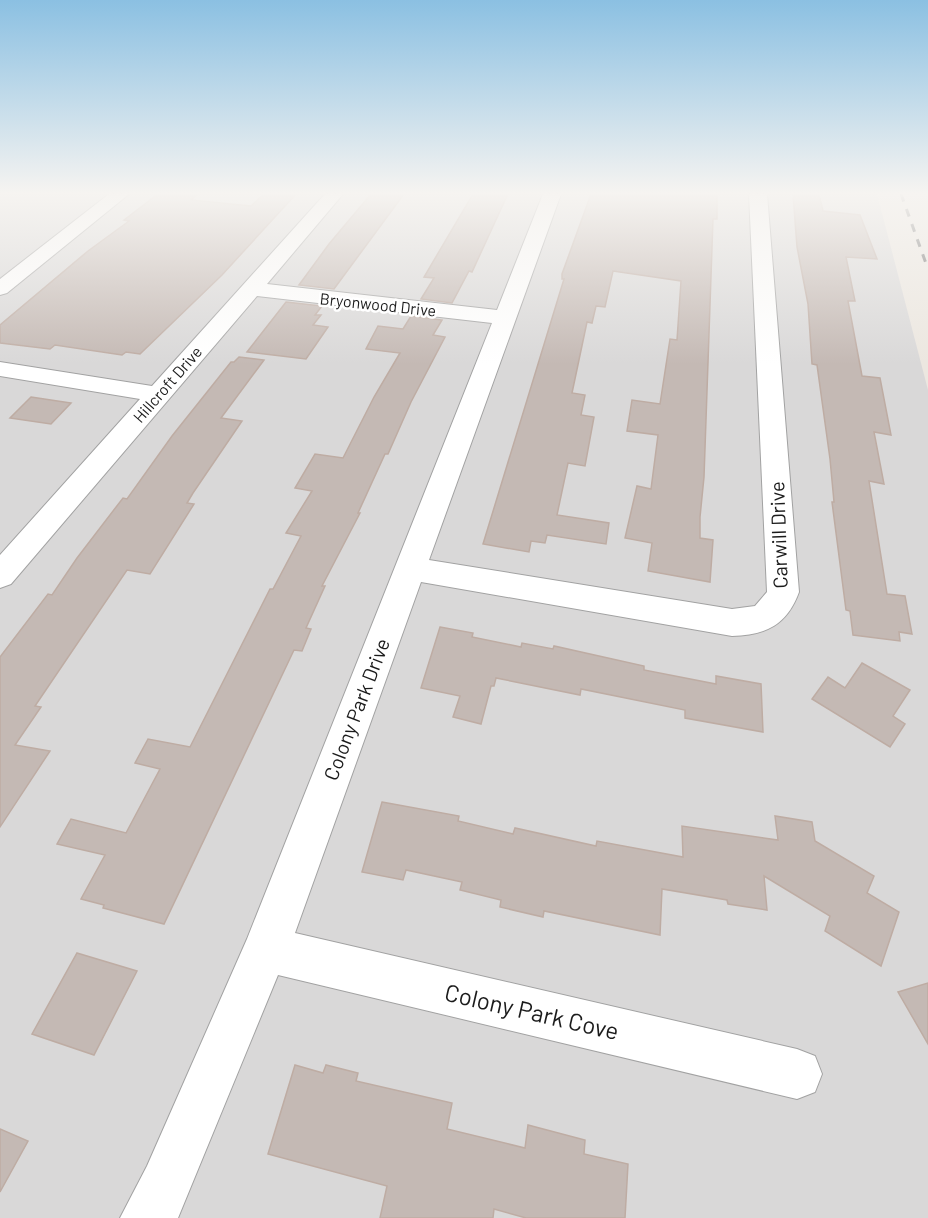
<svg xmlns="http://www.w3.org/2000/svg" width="928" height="1218" font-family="Barlow,sans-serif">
	<rect width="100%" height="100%" fill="#ece7e0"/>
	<path fill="#d9d8d8" d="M 0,194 L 877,194 L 928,390 L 928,1218 L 0,1218 Z"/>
	<g fill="#c4b9b4" stroke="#beaca3" stroke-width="1.5">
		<path d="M 158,194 L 198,194 L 191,200 L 251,206 L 264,194 L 296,194 L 222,275 L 140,354 L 126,352 L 122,355 L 55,345 L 50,349 L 0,343 L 0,325 L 88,251 L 129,221 L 124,220 Z"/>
		<path d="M 371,194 L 404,194 L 334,289 L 299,285 L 329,244 Z"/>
		<path d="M 473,194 L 507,196 L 472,272 L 469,271 L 452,303 L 421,299 L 434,278 L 424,277 Z"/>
		<path d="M 591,194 L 717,194 L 717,219 L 713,219 L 704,477 L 700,517 L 700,538 L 713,540 L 710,582 L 648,571 L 652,543 L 625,538 L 637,486 L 651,489 L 658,435 L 627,431 L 632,400 L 660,404 L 670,339 L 677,340 L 681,281 L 613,271 L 605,307 L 596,306 L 592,323 L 587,322 L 572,393 L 585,395 L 581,415 L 594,417 L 585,466 L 568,463 L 557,515 L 609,523 L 606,544 L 547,535 L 545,543 L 531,541 L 529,552 L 483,544 L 564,279 L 562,279 L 562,274 Z"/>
		<path d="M 793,194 L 819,194 L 823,211 L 860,215 L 877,259 L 846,257 L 855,301 L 848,301 L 862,376 L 880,378 L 891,435 L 874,432 L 884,484 L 869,481 L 887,594 L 905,596 L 912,634 L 899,632 L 900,641 L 853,635 L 850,611 L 846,610 L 832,502 L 834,502 L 830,459 L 817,365 L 812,364 L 808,304 L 797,247 Z"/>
		<path d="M 286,302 L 322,306 L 315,315 L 321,315 L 313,325 L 328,327 L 306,359 L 247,352 Z"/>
		<path d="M 411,316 L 442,320 L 433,335 L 445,337 L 411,402 L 388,454 L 385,454 L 358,513 L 360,513 L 322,586 L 325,586 L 306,628 L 311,629 L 302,651 L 294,650 L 164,924 L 103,908 L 104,905 L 81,899 L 105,855 L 57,844 L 71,819 L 126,833 L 160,769 L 135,763 L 148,739 L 190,747 L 270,589 L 273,589 L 301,536 L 286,533 L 312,491 L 295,488 L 315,454 L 343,458 L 374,397 L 400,353 L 366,349 L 378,326 L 403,329 Z"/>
		<path d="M 239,357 L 264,360 L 221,418 L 242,421 L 193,493 L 187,503 L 194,504 L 150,574 L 127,570 L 35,706 L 41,707 L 15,745 L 50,751 L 0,827 L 0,657 L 48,594 L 52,595 L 77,558 L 123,498 L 127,499 L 172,436 L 231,362 L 234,362 Z"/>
		<path d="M 31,397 L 71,403 L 51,424 L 10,418 Z"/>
		<path d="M 440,627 L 473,633 L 472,637 L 521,647 L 522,643 L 553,649 L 554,646 L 644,666 L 644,670 L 716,684 L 716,676 L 761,684 L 763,732 L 685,718 L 685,710 L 581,689 L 580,695 L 496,678 L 494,686 L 491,686 L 481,724 L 453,717 L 460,696 L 421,688 Z"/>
		<path d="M 862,663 L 910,690 L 893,716 L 905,724 L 890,747 L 812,699 L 828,677 L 845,688 Z"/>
		<path d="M 382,802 L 459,816 L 458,821 L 513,834 L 515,828 L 596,846 L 597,841 L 683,857 L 682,826 L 778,840 L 775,816 L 812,822 L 815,841 L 874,876 L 867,893 L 899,912 L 881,966 L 825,931 L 830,916 L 764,876 L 767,910 L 728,904 L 727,900 L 662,889 L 660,935 L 544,911 L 543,917 L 500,907 L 501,900 L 460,890 L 462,882 L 406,870 L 403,880 L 362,872 Z"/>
		<path d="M 77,953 L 137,971 L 94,1055 L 32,1034 Z"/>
		<path d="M 928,983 L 928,1044 L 898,992 Z"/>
		<path d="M 295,1065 L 323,1073 L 326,1065 L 358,1073 L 356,1081 L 452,1103 L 447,1129 L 525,1148 L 528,1125 L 585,1140 L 584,1154 L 628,1164 L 625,1218 L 526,1218 L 494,1209 L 493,1218 L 380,1218 L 387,1186 L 268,1154 Z"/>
		<path d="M 0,1129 L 28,1141 L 0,1192 Z"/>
	</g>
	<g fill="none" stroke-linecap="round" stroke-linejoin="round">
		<g stroke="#a2a2a2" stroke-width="2">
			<g id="minor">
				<path d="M 109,194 L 129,194 L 7,293 L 0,295 L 0,279 Z"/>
				<path d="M 325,194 L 343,194 L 267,284 L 497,310 L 543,194 L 561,194 L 429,560 L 732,609 L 755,606 L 767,592 L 749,194 L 767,194 L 799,592 C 787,625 766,635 732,636 L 421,582 L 295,933 L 797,1049 L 815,1056 L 822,1074 L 815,1092 L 797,1099 L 278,975 L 178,1218 L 120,1218 L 147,1166 L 247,939 L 492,323 L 257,296 L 11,584 L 0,588 L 0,555 L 140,399 L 0,376 L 0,362 L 152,386 Z"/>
			</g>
		</g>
		<use href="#minor" fill="#fff" fill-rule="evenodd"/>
		<path stroke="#696969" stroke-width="3" stroke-dasharray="8 8" stroke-linecap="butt" d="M 901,194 L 928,269"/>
	</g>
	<linearGradient id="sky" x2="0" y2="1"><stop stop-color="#8bc0e2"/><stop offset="0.53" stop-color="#f6f4f1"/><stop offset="1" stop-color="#f6f4f1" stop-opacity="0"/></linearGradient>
	<rect width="928" height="364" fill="url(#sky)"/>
	<g text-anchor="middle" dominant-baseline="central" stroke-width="5" stroke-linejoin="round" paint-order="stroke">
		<g font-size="16" fill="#1b1b1b" stroke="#fff">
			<text transform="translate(378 304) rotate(6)">Bryonwood Drive</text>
			<text transform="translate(167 384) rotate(-49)">Hillcroft Drive</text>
		</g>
		<g font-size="20" fill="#1b1b1b" stroke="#fff">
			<text transform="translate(778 535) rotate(-92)">Carwill Drive</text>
			<text transform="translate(356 709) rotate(-69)">Colony Park Drive</text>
		</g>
		<g font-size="24" fill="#1b1b1b" stroke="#fff">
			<text transform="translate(532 1011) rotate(13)">Colony Park Cove</text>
		</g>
	</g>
</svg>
